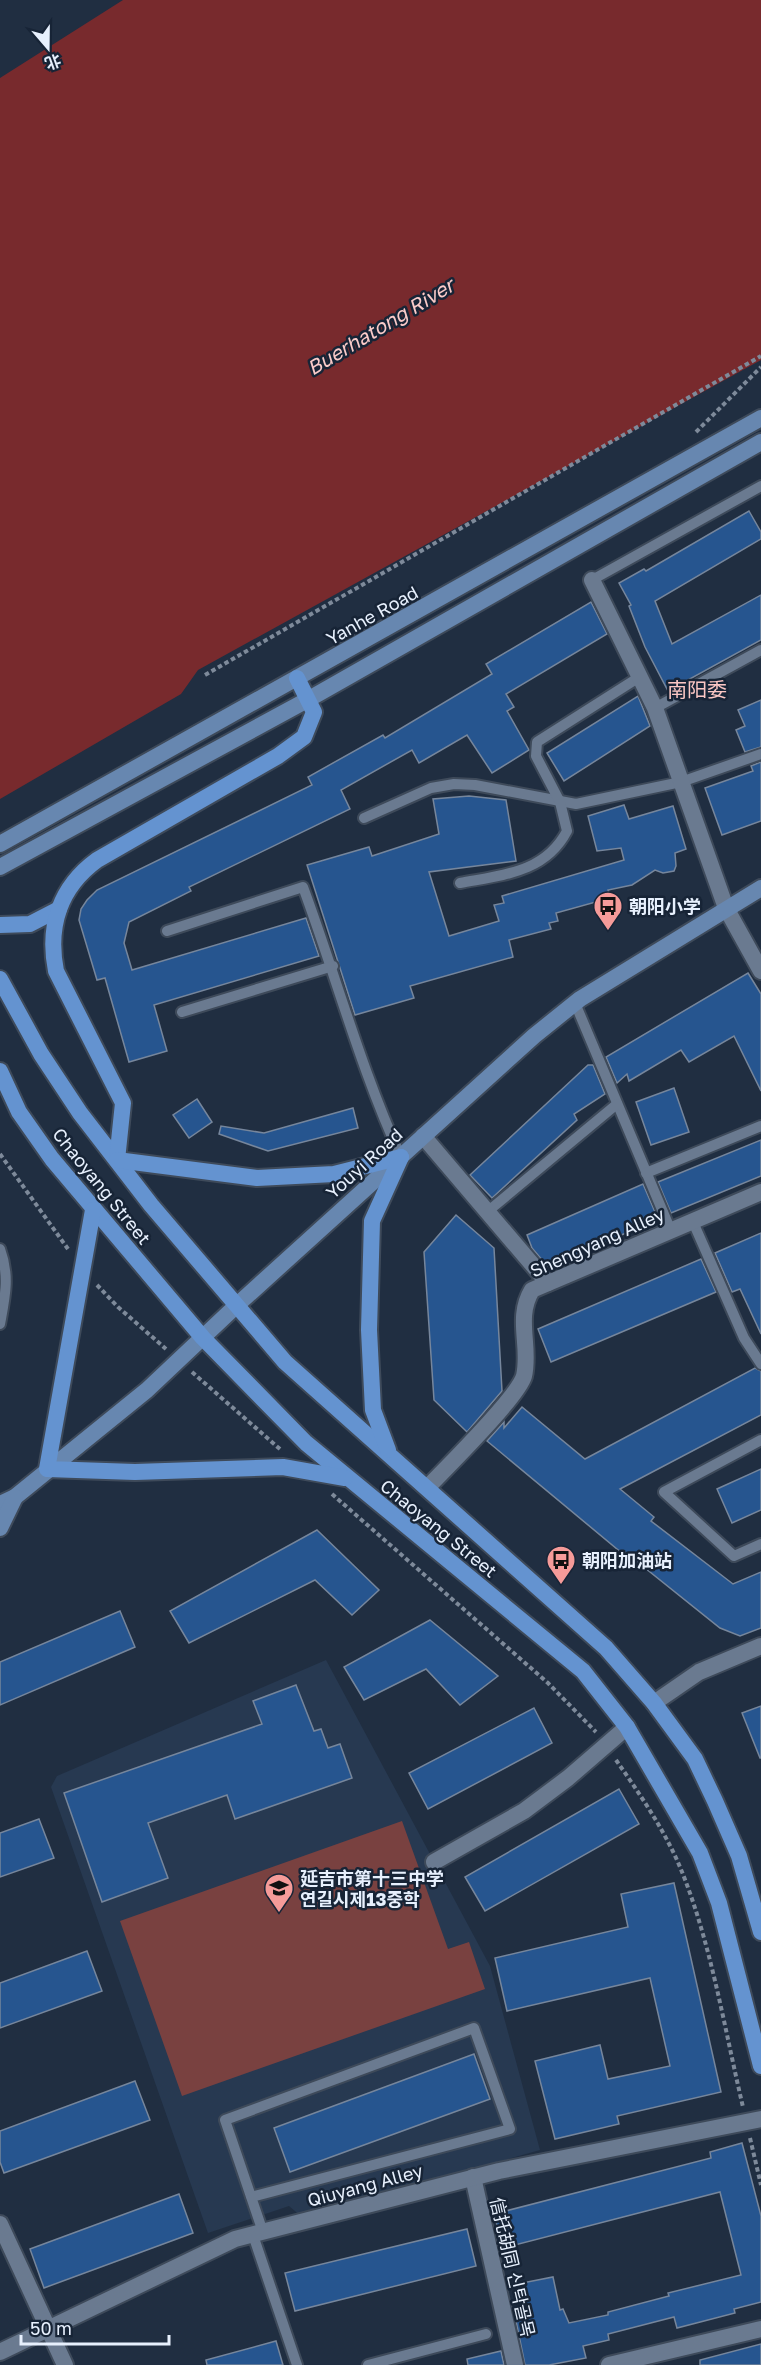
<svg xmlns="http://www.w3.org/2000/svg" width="761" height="2365" font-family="'Golos Text','Noto Sans SC','Noto Sans KR',sans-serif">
	<rect width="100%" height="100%" fill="#202e41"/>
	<path fill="#273951" d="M 326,1660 L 490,1966 L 540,2150 L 302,2217 L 289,2206 L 208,2233 L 51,1787 L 57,1776 Z"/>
	<path fill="#794140" d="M 402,1821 L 448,1949 L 469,1942 L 485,1989 L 182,2096 L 120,1921 Z"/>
	<path fill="#782a2d" d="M 123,0 L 761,0 L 761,360 L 198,670 L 181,694 L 0,799 L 0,78 Z"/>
	<g fill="#26558f" stroke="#76869c" stroke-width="1.5">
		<path d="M 749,511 L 761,532 L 761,539 L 655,601 L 672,644 L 761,595 L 761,640 L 668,691 L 645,647 L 629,606 L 631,605 L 619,583 L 644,569 L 646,571 Z"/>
		<path d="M 591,602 L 607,634 L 506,694 L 514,707 L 507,711 L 529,750 L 492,773 L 467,735 L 419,763 L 412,750 L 341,790 L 350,809 L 189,887 L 191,891 L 129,922 L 124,943 L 132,970 L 306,918 L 319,956 L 154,1005 L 167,1051 L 129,1062 L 105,978 L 97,980 L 79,920 L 81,909 L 87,900 L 97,890 L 312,785 L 308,777 L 383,735 L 385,738 L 492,674 L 486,664 Z"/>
		<path d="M 638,696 L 650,726 L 564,781 L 547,753 Z"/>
		<path d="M 761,700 L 761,747 L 745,752 L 736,730 L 745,726 L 738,710 Z"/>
		<path d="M 761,762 L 761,821 L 722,835 L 705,788 L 753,771 L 751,766 Z"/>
		<path d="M 469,796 L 506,800 L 516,861 L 429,872 L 449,936 L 499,921 L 494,905 L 504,903 L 502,896 L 624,860 L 621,848 L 597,851 L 588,816 L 624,805 L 629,819 L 673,806 L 686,849 L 675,853 L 676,866 L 674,871 L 663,873 L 655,870 L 632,885 L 608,890 L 609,893 L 602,895 L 603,900 L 556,913 L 558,921 L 549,923 L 551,929 L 509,940 L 513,957 L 410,986 L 414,998 L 355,1015 L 307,865 L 369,847 L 372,856 L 439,834 L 433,799 Z"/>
		<path d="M 748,973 L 761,994 L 761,1091 L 734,1036 L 689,1062 L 681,1050 L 629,1081 L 627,1074 L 617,1083 L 606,1057 Z"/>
		<path d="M 588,1065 L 593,1065 L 605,1094 L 574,1114 L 577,1120 L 492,1198 L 470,1175 Z"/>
		<path d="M 674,1088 L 689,1132 L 651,1145 L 636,1102 Z"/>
		<path d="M 197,1099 L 212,1122 L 189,1138 L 173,1115 Z"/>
		<path d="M 353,1108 L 358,1128 L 268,1151 L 219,1134 L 221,1126 L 264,1133 Z"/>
		<path d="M 761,1140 L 761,1176 L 671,1213 L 658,1182 Z"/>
		<path d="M 643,1184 L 658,1219 L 548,1267 L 532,1248 L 527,1235 Z"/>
		<path d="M 456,1215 L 494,1248 L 502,1391 L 467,1432 L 434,1400 L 424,1252 Z"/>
		<path d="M 761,1233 L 761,1334 L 740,1289 L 732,1292 L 715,1253 Z"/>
		<path d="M 701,1259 L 716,1292 L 551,1362 L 538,1329 Z"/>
		<path d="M 755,1368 L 761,1371 L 761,1415 L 620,1489 L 654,1517 L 651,1521 L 733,1584 L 761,1572 L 761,1628 L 740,1636 L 720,1628 L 625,1552 L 623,1554 L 487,1441 L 504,1422 L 504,1428 L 522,1407 L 585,1459 Z"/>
		<path d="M 761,1469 L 761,1510 L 732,1523 L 717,1489 Z"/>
		<path d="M 317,1530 L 379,1590 L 352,1615 L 315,1580 L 189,1643 L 170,1611 Z"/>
		<path d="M 120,1611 L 135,1647 L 0,1705 L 0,1662 Z"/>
		<path d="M 430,1620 L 498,1676 L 460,1705 L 426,1669 L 364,1700 L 344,1667 Z"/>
		<path d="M 296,1685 L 314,1731 L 321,1729 L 328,1748 L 340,1744 L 352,1778 L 235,1819 L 227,1795 L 148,1823 L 168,1878 L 102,1902 L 64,1793 L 262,1724 L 253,1701 Z"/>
		<path d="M 761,1706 L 761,1758 L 760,1758 L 742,1713 Z"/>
		<path d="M 534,1708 L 552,1743 L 428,1809 L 409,1773 Z"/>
		<path d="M 619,1789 L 639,1824 L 485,1911 L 465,1877 Z"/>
		<path d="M 39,1819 L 54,1858 L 0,1877 L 0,1833 Z"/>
		<path d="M 674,1883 L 721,2092 L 617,2116 L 619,2124 L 555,2139 L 535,2061 L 600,2045 L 608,2079 L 670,2066 L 650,1978 L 507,2011 L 495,1958 L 628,1927 L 621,1894 Z"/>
		<path d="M 87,1951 L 102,1991 L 0,2028 L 0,1983 Z"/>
		<path d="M 474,2054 L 490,2099 L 290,2172 L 274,2128 Z"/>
		<path d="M 135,2081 L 150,2120 L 4,2173 L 0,2162 L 0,2131 Z"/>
		<path d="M 742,2143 L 761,2216 L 761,2302 L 734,2309 L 735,2313 L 677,2328 L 674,2317 L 608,2334 L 609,2340 L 583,2346 L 586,2358 L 549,2365 L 525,2365 L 514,2311 L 523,2311 L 517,2284 L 553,2277 L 560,2310 L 563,2309 L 569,2323 L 608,2315 L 608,2312 L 669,2296 L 668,2293 L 741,2275 L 720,2192 L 503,2248 L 494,2214 L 711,2158 L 710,2152 Z"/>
		<path d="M 179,2194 L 193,2233 L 44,2288 L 30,2249 Z"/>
		<path d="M 467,2229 L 476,2266 L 295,2311 L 285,2273 Z"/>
		<path d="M 276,2341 L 283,2365 L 207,2365 L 206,2360 Z"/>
		<path d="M 761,2344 L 761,2365 L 700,2365 L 700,2360 Z"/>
		<path d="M 501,2351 L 504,2365 L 468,2365 L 467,2359 Z"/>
	</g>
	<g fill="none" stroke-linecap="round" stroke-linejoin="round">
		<g stroke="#3e4a5a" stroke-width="14">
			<g id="service">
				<path d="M 592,580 L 761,486"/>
				<path d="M 655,708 L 761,650"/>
				<path d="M 364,818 L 431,788 L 454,784 L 475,785 L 576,804 L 681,782 L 761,754"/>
				<path d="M 460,883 C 502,875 545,873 567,831 L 560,802 L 536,756 L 537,742 L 641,676"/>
				<path d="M 167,931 L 303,887 C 336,976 361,1070 401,1157"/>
				<path d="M 575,1003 L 671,1231"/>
				<path d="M 182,1012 L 333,966"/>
				<path d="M 646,1173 L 761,1126"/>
				<path d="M 487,1212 L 617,1104"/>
				<path d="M 693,1222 L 744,1338 L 761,1364"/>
				<path d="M 0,1249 C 10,1276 5,1297 0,1324"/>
				<path d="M 761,1440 L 664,1492 L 734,1556 L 761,1544"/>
				<path d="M 251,2197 L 510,2129 L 474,2028 L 225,2120 L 263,2232"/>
				<path d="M 253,2235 L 297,2365"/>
				<path d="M 368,2365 L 486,2334"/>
			</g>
		</g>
		<g stroke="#3e4a5a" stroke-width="20">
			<g id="minor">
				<path d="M 592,580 L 655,708 L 726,908 L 761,971"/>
				<path d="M 423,1136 L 548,1283"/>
				<path d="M 428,1487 C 447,1467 518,1397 524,1376 C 531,1346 515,1318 532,1290 L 761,1192"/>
				<path d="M 654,1703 L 699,1672 L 761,1646"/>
				<path d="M 434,1862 L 524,1811 L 568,1778 L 627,1727"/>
				<path d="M 473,2177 L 515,2365"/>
				<path d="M 0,2224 L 65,2365"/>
				<path d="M 0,2352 L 235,2239 L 499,2171 L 761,2119"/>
				<path d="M 609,2365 L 761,2329"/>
			</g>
		</g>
		<g stroke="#3e4a5a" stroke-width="20">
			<g id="secondary">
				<path d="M 0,844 L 761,418"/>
				<path d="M 0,867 L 309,699 L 761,442"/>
				<path d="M 0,1504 L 15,1497 L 147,1390 L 237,1305 L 534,1036 L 580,999 L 761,888"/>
				<path d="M 0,1528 L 15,1497"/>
			</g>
		</g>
		<g stroke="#3e4a5a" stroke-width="20">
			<g id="primary">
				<path d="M 0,925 L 30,924 L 59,909"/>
				<path d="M 0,979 L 41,1054 L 80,1113 L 151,1205 L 285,1362 L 606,1648 L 654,1703 L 695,1759 L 715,1801 L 739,1856 L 761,1932"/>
				<path d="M 0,1071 L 19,1112 L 52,1159 L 203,1338 L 306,1443 L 583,1671 L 627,1727 L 700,1853 L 719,1903 L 761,2066"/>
				<path d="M 117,1160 L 123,1103 L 56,971 C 47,926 60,887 97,860 L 278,756 L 304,737 L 314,712 L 297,678"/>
				<path d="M 117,1160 L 257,1178 L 334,1174 L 401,1157"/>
				<path d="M 93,1210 L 47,1469 L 135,1472 L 283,1467 L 345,1478"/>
				<path d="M 388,1450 L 373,1410 L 369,1330 L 372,1221 L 401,1157"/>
			</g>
		</g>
		<g stroke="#7e8a9a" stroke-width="4" stroke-dasharray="4.5 3" stroke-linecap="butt">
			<path d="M 696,432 L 761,367"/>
			<path d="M 205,675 L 761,356"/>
			<path d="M 0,1154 L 68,1249"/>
			<path d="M 97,1285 L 118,1307 L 166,1349"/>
			<path d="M 192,1372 L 281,1450"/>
			<path d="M 332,1494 L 548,1683 L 596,1732"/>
			<path d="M 616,1760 C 639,1793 664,1829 680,1867 C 711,1942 724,2027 743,2107"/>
			<path d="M 750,2138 L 761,2185"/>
		</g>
		<use href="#service" stroke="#6a7a90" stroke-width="10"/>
		<use href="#minor" stroke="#6a7a90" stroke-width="16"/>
		<use href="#secondary" stroke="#6787b0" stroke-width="16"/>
		<use href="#primary" stroke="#6493d0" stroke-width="16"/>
	</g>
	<defs>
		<g id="bus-pin" transform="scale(1.5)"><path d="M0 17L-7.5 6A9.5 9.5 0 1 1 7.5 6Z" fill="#f59b99" stroke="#172436"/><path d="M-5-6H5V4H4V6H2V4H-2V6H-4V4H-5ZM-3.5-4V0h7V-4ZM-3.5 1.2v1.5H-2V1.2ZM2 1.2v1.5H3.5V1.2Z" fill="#111"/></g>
		<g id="school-pin" transform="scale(1.5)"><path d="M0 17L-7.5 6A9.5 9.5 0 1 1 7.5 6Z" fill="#f59b99" stroke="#172436"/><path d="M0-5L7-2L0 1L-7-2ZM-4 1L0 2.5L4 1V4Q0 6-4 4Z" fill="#111"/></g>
	</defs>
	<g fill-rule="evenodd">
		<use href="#bus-pin" x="608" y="906"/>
		<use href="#bus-pin" x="561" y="1560"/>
		<use href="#school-pin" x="279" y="1888"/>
	</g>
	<g text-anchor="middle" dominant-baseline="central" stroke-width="5" stroke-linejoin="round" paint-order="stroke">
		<g font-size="18" fill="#e7f0fd" stroke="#172436">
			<text transform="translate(372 615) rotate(-29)">Yanhe Road</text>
			<text transform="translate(364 1163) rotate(-42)">Youyi Road</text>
			<text transform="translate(102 1186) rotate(51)">Chaoyang Street</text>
			<text transform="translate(597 1242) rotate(-24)">Shengyang Alley</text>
			<text transform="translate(439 1528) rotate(39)">Chaoyang Street</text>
			<text transform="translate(365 2185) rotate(-15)">Qiuyang Alley</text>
			<text transform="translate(513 2267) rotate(77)">信托胡同 신탁골목</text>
		</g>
		<g font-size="18" font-weight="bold" fill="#e7f0fd" stroke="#172436" text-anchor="start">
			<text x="629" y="906">朝阳小学</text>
			<text x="582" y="1560">朝阳加油站</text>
			<text x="300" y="1878">延吉市第十三中学<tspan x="300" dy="21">연길시제13중학</tspan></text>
		</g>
		<g font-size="20" font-style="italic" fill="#fbcbc9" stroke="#172436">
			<text transform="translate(380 326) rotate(-31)">Buerhatong River</text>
		</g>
		<g font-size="20" fill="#fbc7c4" stroke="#172436">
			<text x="697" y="689">南阳委</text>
		</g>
	</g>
	<g transform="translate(48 48) rotate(160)" stroke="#172436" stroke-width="4.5" paint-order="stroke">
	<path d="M0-4.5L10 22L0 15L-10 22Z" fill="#e7f0fd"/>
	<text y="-9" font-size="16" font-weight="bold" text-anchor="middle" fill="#e7f0fd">北</text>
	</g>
	<path d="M21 2335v9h148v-9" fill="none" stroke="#e7f0fd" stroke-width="3"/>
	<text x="30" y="2335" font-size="18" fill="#e7f0fd" stroke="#172436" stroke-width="4.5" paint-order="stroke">50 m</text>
</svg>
